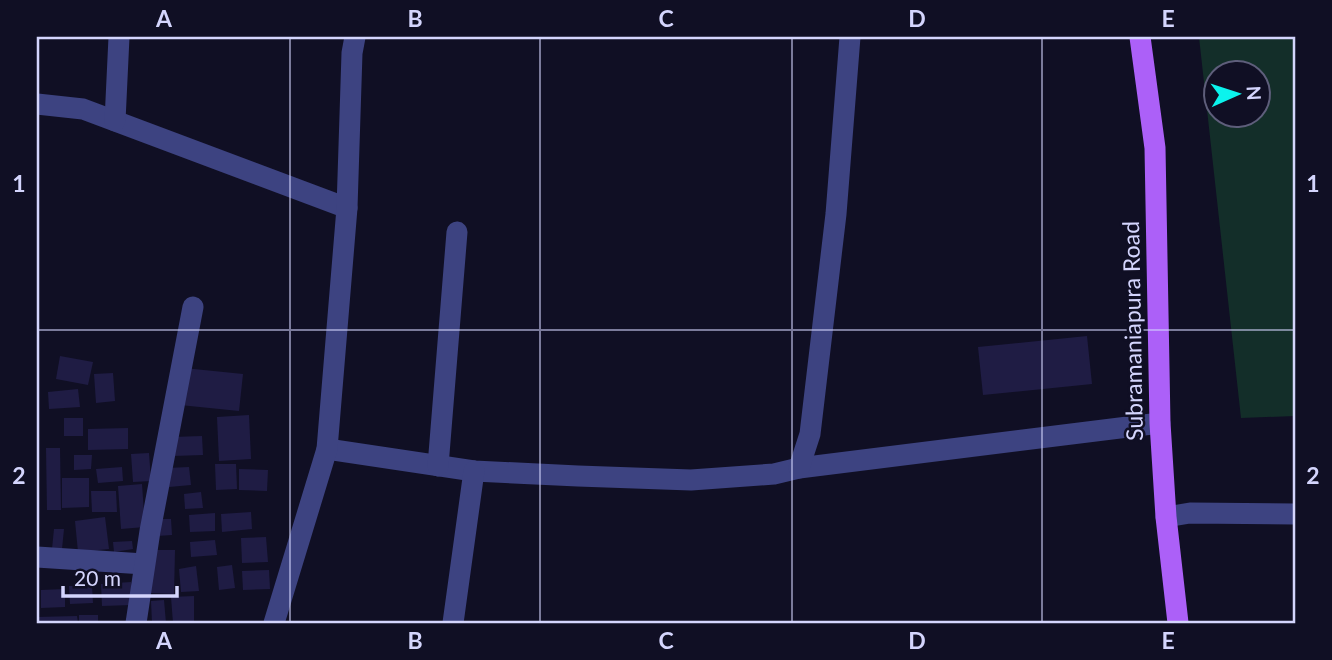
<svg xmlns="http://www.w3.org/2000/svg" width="1332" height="660" font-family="Lato,sans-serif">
	<rect width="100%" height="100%" fill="#100f24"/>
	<path fill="#132e29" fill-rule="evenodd" d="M 1199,37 L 1295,37 L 1295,416 L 1241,418 ZM 1216,74 L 1258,74 L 1258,116 L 1216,116 Z"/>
	<g fill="#1f1c44">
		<path d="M 1087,336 L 1092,384 L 983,395 L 978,347 Z"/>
		<path d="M 60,356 L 93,362 L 88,385 L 56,379 Z"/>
		<path d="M 184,368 L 243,374 L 239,411 L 180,405 Z"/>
		<path d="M 113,373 L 115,401 L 96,403 L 94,374 Z"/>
		<path d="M 78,389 L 80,407 L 49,409 L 48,392 Z"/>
		<path d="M 249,415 L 251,459 L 219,461 L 217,417 Z"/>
		<rect x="64" y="418" width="19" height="18"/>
		<path d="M 128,428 L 128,449 L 88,450 L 88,429 Z"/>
		<path d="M 202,436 L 203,455 L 173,456 L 172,437 Z"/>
		<path d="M 46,448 L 60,448 L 61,510 L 47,510 Z"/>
		<path d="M 149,453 L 151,481 L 133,482 L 131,454 Z"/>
		<path d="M 74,455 L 92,455 L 91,469 L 74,470 Z"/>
		<path d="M 215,464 L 236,464 L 237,489 L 216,490 Z"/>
		<path d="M 122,467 L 123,481 L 98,483 L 96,469 Z"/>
		<path d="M 189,467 L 191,485 L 169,487 L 167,468 Z"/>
		<path d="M 239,469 L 268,470 L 267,491 L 239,490 Z"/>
		<path d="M 62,478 L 89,478 L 89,507 L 62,508 Z"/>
		<path d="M 142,484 L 145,527 L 121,529 L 118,486 Z"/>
		<path d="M 91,491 L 116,491 L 117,512 L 92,512 Z"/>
		<path d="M 201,492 L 203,508 L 185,509 L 184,494 Z"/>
		<path d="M 251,512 L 252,529 L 222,532 L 221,514 Z"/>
		<path d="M 215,513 L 215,531 L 190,532 L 189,515 Z"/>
		<path d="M 105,517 L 109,549 L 78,552 L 75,521 Z"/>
		<path d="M 157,519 L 171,519 L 172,535 L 157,536 Z"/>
		<path d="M 54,529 L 64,529 L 62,549 L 52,549 Z"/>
		<path d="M 266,537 L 268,562 L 242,563 L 241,538 Z"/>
		<path d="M 215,540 L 217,555 L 191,557 L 190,542 Z"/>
		<path d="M 132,541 L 133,549 L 114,552 L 113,542 Z"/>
		<path d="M 151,550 L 175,550 L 174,594 L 149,593 Z"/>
		<path d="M 232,565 L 235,588 L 219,590 L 217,567 Z"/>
		<path d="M 196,566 L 199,591 L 181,592 L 179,569 Z"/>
		<path d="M 269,570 L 270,589 L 243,590 L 242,571 Z"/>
		<path d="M 131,582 L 132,605 L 102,606 L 101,584 Z"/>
		<path d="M 69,586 L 92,586 L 93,603 L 70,604 Z"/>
		<path d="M 65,589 L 65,607 L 41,608 L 41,590 Z"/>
		<path d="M 194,596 L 194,623 L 173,623 L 171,597 Z"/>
		<path d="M 164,600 L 166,623 L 152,623 L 151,601 Z"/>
		<rect x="79" y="615" width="19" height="8"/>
		<path d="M 77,616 L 78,623 L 37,623 L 37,617 Z"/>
	</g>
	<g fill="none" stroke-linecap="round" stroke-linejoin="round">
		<g stroke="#3d4381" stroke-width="21">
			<path d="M 37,104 L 83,109 L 347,208"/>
			<path d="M 115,121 L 119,37"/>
			<path d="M 327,449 L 474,471 L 578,476 L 691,480 L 774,474 L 799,468 L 1160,423"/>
			<path d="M 438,466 L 457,232"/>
			<path d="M 799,468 L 810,434 L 836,214 L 850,37"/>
			<path d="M 1166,517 L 1190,513 L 1295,514"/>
			<path d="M 37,557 L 144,564"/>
			<path d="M 136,623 L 150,531 L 193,307"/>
			<path d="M 274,623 L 327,449 L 347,208 L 352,53 L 355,37"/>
			<path d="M 453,623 L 474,471"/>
		</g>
		<path stroke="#ac60f8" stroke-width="21" d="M 1140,37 L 1155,148 L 1160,423 L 1166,517 L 1178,623"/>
	</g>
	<path fill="none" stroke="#d4d5fd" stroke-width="2" stroke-opacity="0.55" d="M 290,37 L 290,623M 540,37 L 540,623M 792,37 L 792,623M 1042,37 L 1042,623M 37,330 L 1295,330"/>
	<g text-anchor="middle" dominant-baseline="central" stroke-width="5" stroke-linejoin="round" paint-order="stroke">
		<g font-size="23" fill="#d4d5fd" stroke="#100f24">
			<text transform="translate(1132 331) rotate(-91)">Subramaniapura Road</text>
		</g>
	</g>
	<rect width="1332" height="660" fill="none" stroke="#100f24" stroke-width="77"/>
	<g transform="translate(1237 94) rotate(87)"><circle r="33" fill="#100f24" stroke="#5e5e7b" stroke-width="2"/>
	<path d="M0-5L12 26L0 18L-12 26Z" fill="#0bf3ed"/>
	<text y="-10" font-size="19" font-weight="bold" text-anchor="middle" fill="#d4d5fd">N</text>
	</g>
	<path d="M63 586v10h114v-10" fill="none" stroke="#d4d5fd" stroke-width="3.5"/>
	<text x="74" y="586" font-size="21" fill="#d4d5fd" stroke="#100f24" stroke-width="5" paint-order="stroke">20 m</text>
	<rect x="38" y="38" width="1256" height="584" fill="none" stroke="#d4d5fd" stroke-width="2.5"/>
	<g font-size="23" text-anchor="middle" font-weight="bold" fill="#d4d5fd">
		<text x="164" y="27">A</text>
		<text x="415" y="27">B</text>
		<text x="666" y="27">C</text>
		<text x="917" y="27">D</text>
		<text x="1168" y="27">E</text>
		<text x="19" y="192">1</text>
		<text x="1313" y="192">1</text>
		<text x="19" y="484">2</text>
		<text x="1313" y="484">2</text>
		<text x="164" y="649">A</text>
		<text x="415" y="649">B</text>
		<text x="666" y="649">C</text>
		<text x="917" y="649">D</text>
		<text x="1168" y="649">E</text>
	</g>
</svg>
